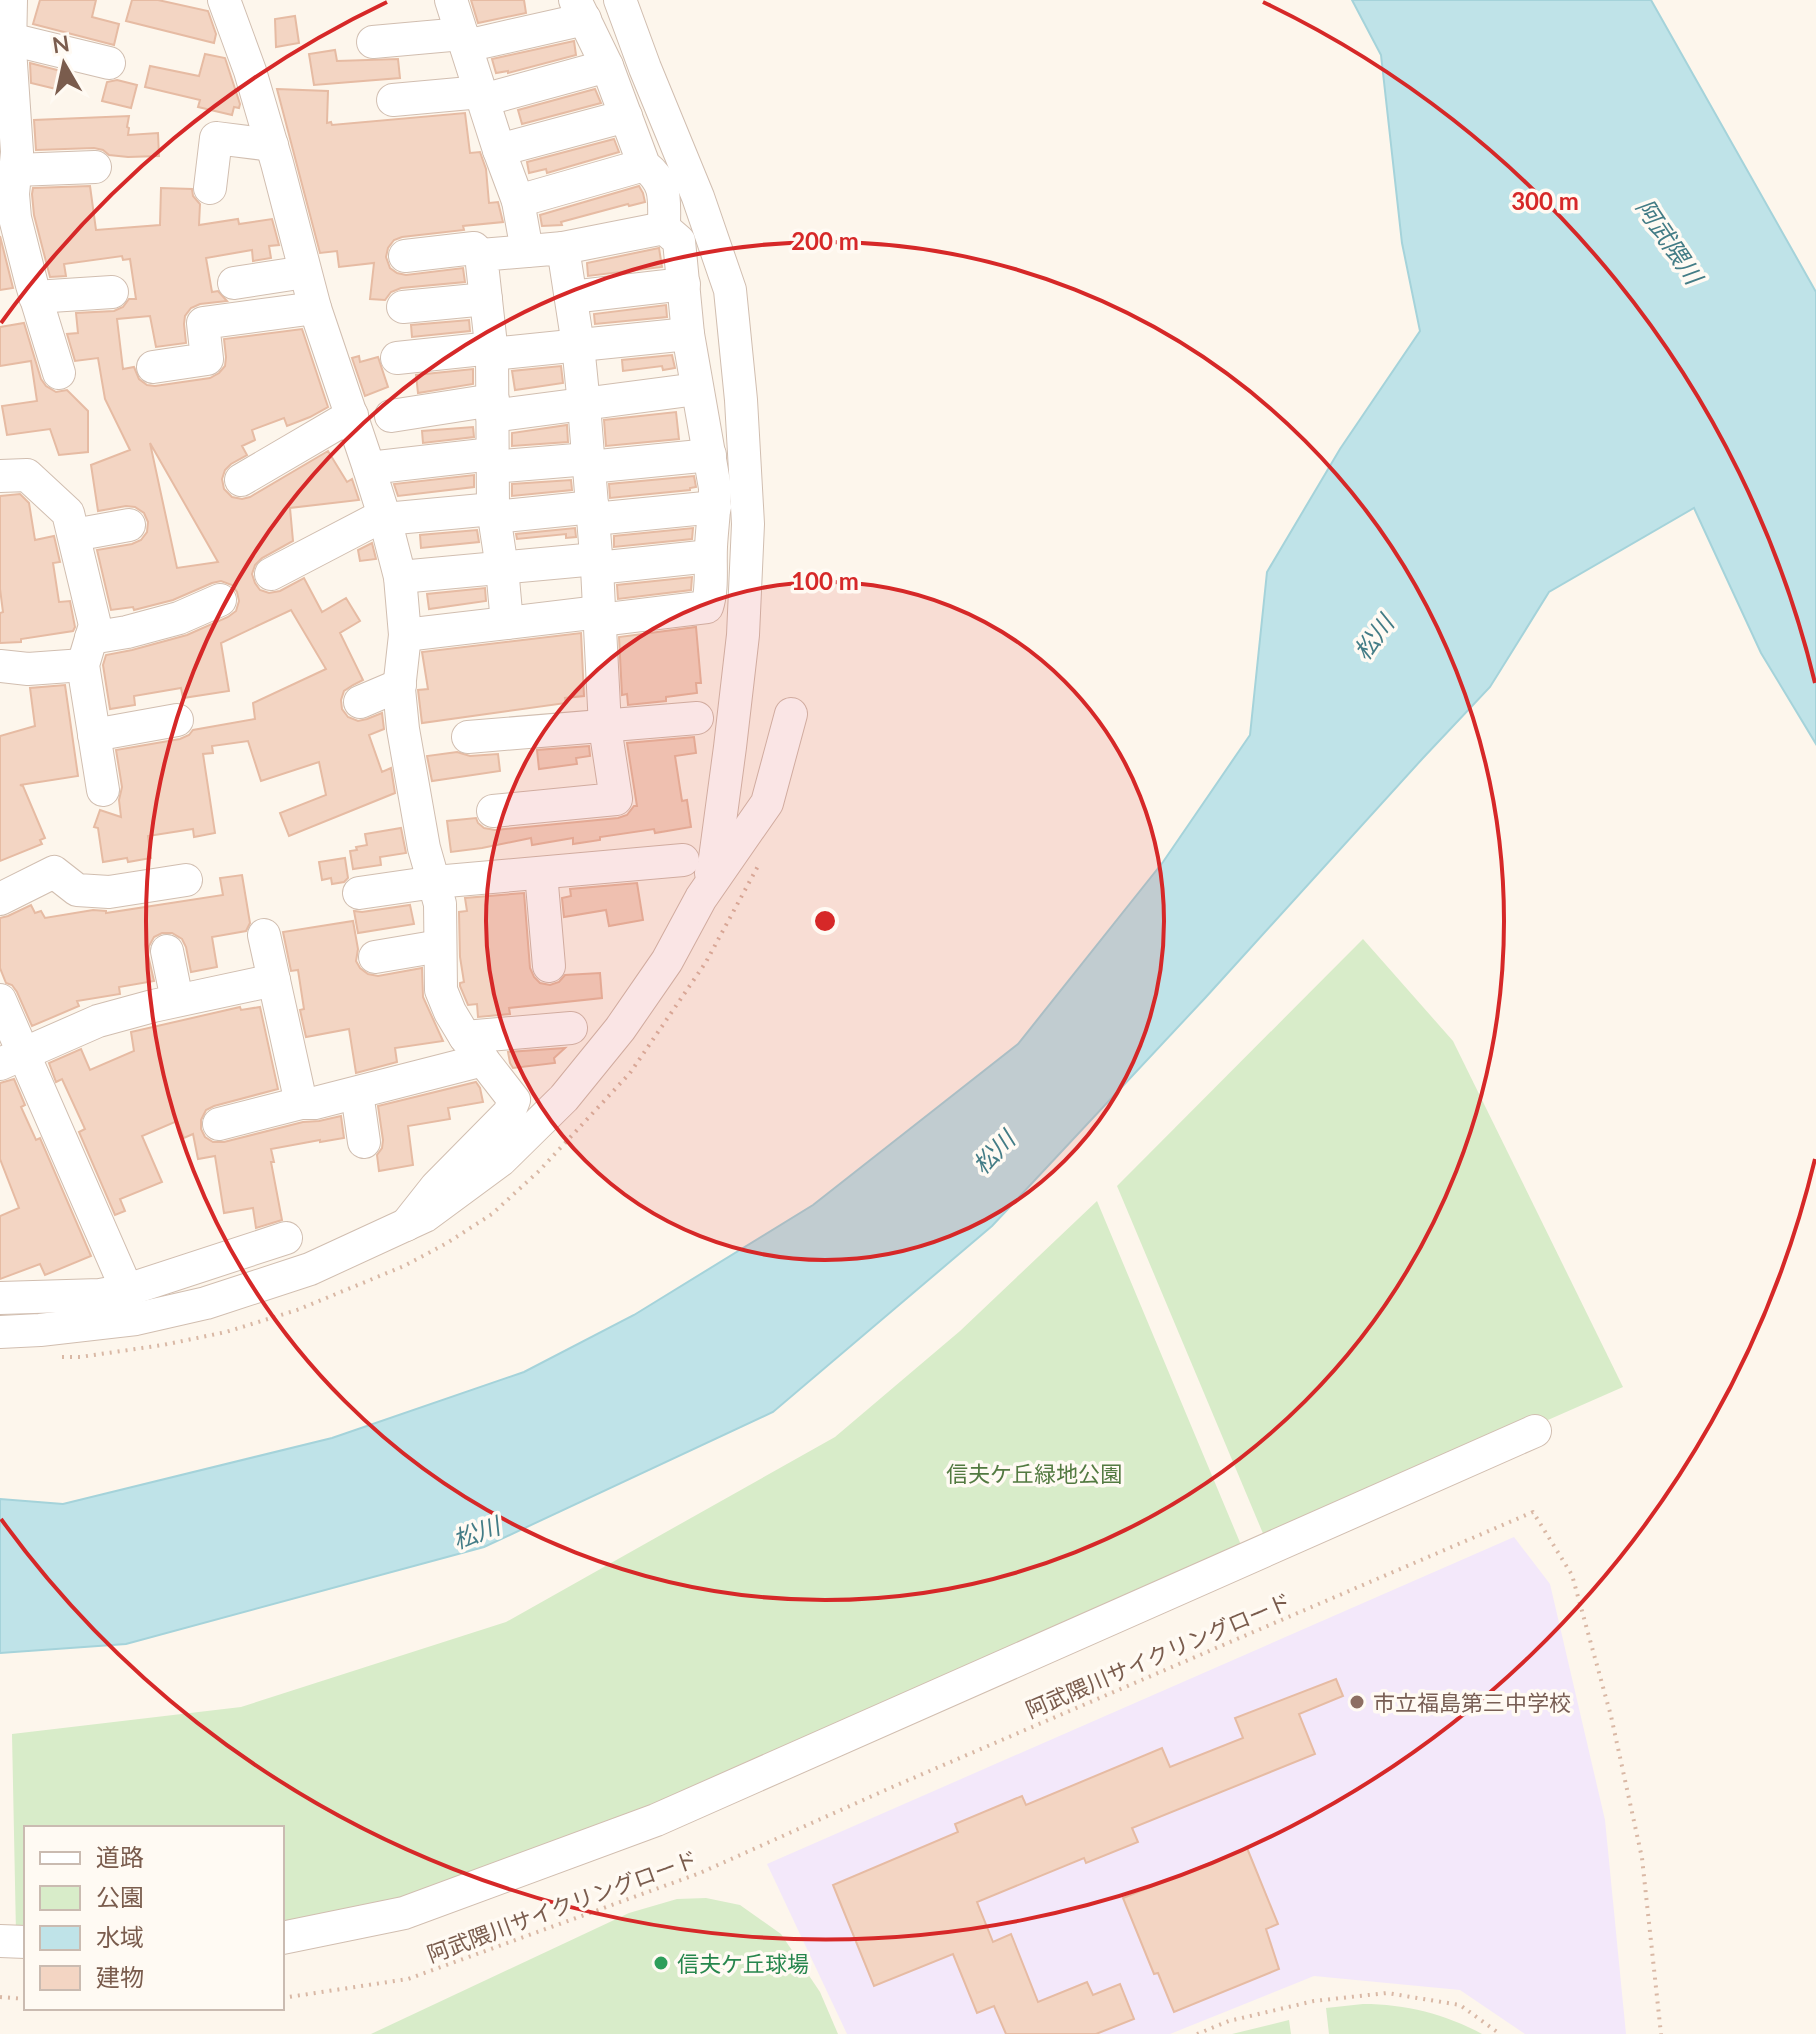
<svg xmlns="http://www.w3.org/2000/svg" width="1816" height="2034" font-family="Lato,'Noto Sans JP',sans-serif">
	<rect width="100%" height="100%" fill="#fdf6ec"/>
	<path fill="#f3e8fa" d="M 1514,1537 L 1550,1584 L 1605,1820 L 1626,2034 L 1525,2034 L 1460,1990 L 1314,1976 L 1170,2034 L 847,2034 L 767,1864 Z"/>
	<g fill="#d8ecc9">
		<path d="M 1363,939 L 1453,1041 L 1623,1387 L 1267,1543 L 1117,1186 Z"/>
		<path d="M 1097,1201 L 1244,1552 L 653,1814 L 401,1906 L 282,1931 L 282,1828 L 26,1828 L 26,1933 L 16,1933 L 12,1734 L 241,1707 L 506,1622 L 835,1437 L 960,1331 Z"/>
		<path d="M 706,1898 L 740,1905 L 781,1934 L 820,1992 L 838,2034 L 371,2034 L 629,1913 L 677,1899 Z"/>
		<path d="M 1363,2004 C 1406,2004 1445,2014 1482,2034 L 1329,2034 L 1326,2008 Z"/>
		<path d="M 1289,2020 L 1291,2034 L 1232,2034 Z"/>
	</g>
	<path fill="#bfe3e8" stroke="#a5d3da" stroke-width="2" d="M 1352,0 L 1651,0 L 1816,292 L 1816,744 L 1761,653 L 1694,508 L 1549,592 L 1490,687 L 1423,758 L 1206,997 L 992,1226 L 773,1412 L 484,1547 L 126,1644 L 0,1653 L 0,1499 L 63,1504 L 332,1438 L 524,1372 L 634,1315 L 813,1205 L 1018,1044 L 1163,862 L 1250,735 L 1267,572 L 1340,449 L 1420,331 L 1402,243 L 1381,55 Z"/>
	<g fill="#f3d5c3" stroke="#e6bba3" stroke-width="2" fill-rule="evenodd">
		<path d="M 40,0 L 96,0 L 92,17 L 119,24 L 114,45 L 33,24 Z"/>
		<path d="M 132,0 L 158,0 L 208,11 L 216,34 L 214,43 L 126,21 Z"/>
		<path d="M 471,0 L 524,0 L 526,13 L 478,23 Z"/>
		<path d="M 295,16 L 299,43 L 276,47 L 275,19 Z"/>
		<path d="M 574,41 L 576,55 L 508,73 L 508,71 L 496,73 L 492,59 Z"/>
		<path d="M 335,50 L 337,61 L 398,59 L 400,78 L 314,85 L 309,54 Z"/>
		<path d="M 205,54 L 225,58 L 240,104 L 239,108 L 234,107 L 232,115 L 198,107 L 200,100 L 145,87 L 150,66 L 199,76 Z"/>
		<path d="M 30,63 L 61,71 L 56,89 L 31,83 Z"/>
		<path d="M 117,80 L 137,85 L 131,108 L 102,101 L 107,82 Z"/>
		<path d="M 277,89 L 328,91 L 327,123 L 331,122 L 332,125 L 465,113 L 470,153 L 480,152 L 486,169 L 489,203 L 498,202 L 503,222 L 463,226 L 464,230 L 402,237 L 394,240 L 388,248 L 386,257 L 390,268 L 397,273 L 406,275 L 463,268 L 465,282 L 401,288 L 391,292 L 385,300 L 370,299 L 374,263 L 339,267 L 337,251 L 320,253 Z"/>
		<path d="M 595,89 L 601,103 L 522,124 L 518,110 Z"/>
		<path d="M 129,116 L 127,127 L 129,128 L 128,135 L 158,133 L 159,156 L 128,157 L 109,155 L 103,150 L 94,148 L 36,150 L 34,120 Z"/>
		<path d="M 614,139 L 619,152 L 547,173 L 546,169 L 529,173 L 527,162 Z"/>
		<path d="M 90,186 L 96,230 L 160,225 L 161,188 L 192,189 L 193,196 L 200,204 L 199,225 L 238,219 L 239,224 L 272,219 L 279,245 L 269,246 L 271,258 L 253,261 L 252,250 L 206,258 L 212,292 L 218,291 L 227,301 L 200,304 L 191,308 L 185,316 L 184,324 L 186,343 L 156,347 L 150,316 L 117,319 L 123,369 L 134,367 L 139,379 L 147,385 L 155,386 L 210,378 L 219,373 L 225,366 L 226,357 L 224,339 L 302,329 L 328,407 L 310,417 L 287,426 L 284,418 L 252,430 L 255,440 L 242,446 L 247,455 L 231,464 L 225,470 L 222,479 L 224,489 L 232,497 L 242,499 L 250,497 L 328,451 L 347,482 L 352,479 L 359,500 L 290,508 L 293,541 L 262,558 L 255,565 L 252,574 L 255,583 L 260,590 L 269,593 L 280,591 L 304,578 L 322,612 L 346,598 L 360,621 L 340,633 L 363,680 L 353,685 L 344,691 L 341,700 L 342,709 L 348,717 L 358,721 L 367,719 L 382,713 L 384,729 L 369,735 L 382,772 L 391,768 L 395,793 L 289,836 L 280,813 L 326,795 L 319,762 L 261,781 L 248,741 L 212,746 L 213,753 L 203,754 L 215,833 L 194,837 L 193,829 L 148,836 L 151,858 L 128,862 L 127,858 L 103,862 L 98,828 L 94,827 L 100,810 L 121,817 L 119,800 L 122,787 L 116,750 L 180,739 L 189,735 L 193,730 L 255,719 L 253,703 L 326,669 L 291,610 L 221,643 L 229,691 L 183,698 L 181,688 L 134,696 L 135,705 L 110,709 L 103,665 L 106,655 L 132,650 L 187,635 L 228,617 L 236,611 L 239,601 L 237,592 L 232,585 L 221,581 L 212,583 L 173,600 L 134,610 L 133,607 L 111,610 L 97,550 L 132,544 L 141,540 L 147,532 L 148,522 L 144,513 L 135,507 L 126,506 L 98,511 L 91,465 L 130,450 L 105,399 L 98,358 L 75,361 L 67,334 L 78,333 L 76,313 L 114,311 L 123,307 L 129,299 L 136,299 L 130,259 L 123,260 L 122,256 L 64,264 L 66,276 L 50,277 L 34,215 L 32,194 L 33,188 ZM 150,443 L 218,562 L 177,568 Z"/>
		<path d="M 639,186 L 643,193 L 645,202 L 629,206 L 628,204 L 561,222 L 562,225 L 542,226 L 540,215 Z"/>
		<path d="M 0,236 L 13,288 L 0,290 Z"/>
		<path d="M 659,248 L 662,267 L 588,276 L 587,263 Z"/>
		<path d="M 666,305 L 667,317 L 595,324 L 594,314 Z"/>
		<path d="M 469,320 L 470,331 L 412,337 L 411,325 Z"/>
		<path d="M 24,323 L 41,379 L 46,386 L 56,392 L 67,390 L 88,411 L 88,452 L 59,455 L 50,429 L 7,435 L 2,406 L 37,401 L 31,361 L 0,366 L 0,327 Z"/>
		<path d="M 672,355 L 675,368 L 663,370 L 662,366 L 623,371 L 622,360 Z"/>
		<path d="M 359,356 L 360,362 L 378,357 L 388,387 L 365,396 L 352,358 Z"/>
		<path d="M 561,366 L 563,383 L 515,390 L 512,371 Z"/>
		<path d="M 473,369 L 473,384 L 418,393 L 416,375 Z"/>
		<path d="M 676,412 L 679,439 L 606,446 L 604,420 Z"/>
		<path d="M 567,425 L 568,442 L 512,446 L 512,433 Z"/>
		<path d="M 473,427 L 474,437 L 423,443 L 422,431 Z"/>
		<path d="M 474,475 L 474,487 L 398,496 L 394,484 Z"/>
		<path d="M 694,476 L 696,487 L 690,488 L 690,490 L 610,498 L 609,484 Z"/>
		<path d="M 571,480 L 572,490 L 512,496 L 512,484 Z"/>
		<path d="M 20,494 L 29,503 L 35,540 L 54,536 L 60,562 L 53,563 L 59,602 L 70,601 L 75,627 L 73,631 L 21,639 L 21,642 L 0,643 L 0,613 L 3,612 L 0,589 L 0,496 Z"/>
		<path d="M 575,528 L 576,537 L 566,538 L 566,534 L 517,539 L 516,534 Z"/>
		<path d="M 693,528 L 692,539 L 614,547 L 614,536 Z"/>
		<path d="M 477,530 L 479,542 L 421,548 L 420,535 Z"/>
		<path d="M 372,543 L 376,559 L 360,561 L 358,550 Z"/>
		<path d="M 692,577 L 691,590 L 618,599 L 617,585 Z"/>
		<path d="M 485,588 L 486,601 L 429,609 L 427,594 Z"/>
		<path d="M 696,627 L 701,683 L 696,683 L 697,693 L 666,697 L 666,701 L 628,705 L 627,694 L 622,695 L 619,637 Z"/>
		<path d="M 581,633 L 584,696 L 565,698 L 566,703 L 422,723 L 418,690 L 428,689 L 422,652 Z"/>
		<path d="M 65,685 L 78,776 L 20,785 L 23,786 L 45,838 L 40,840 L 42,844 L 0,861 L 0,736 L 35,726 L 30,688 Z"/>
		<path d="M 694,737 L 696,753 L 675,756 L 682,801 L 687,800 L 691,827 L 655,833 L 654,829 L 600,837 L 600,840 L 573,844 L 573,838 L 532,845 L 531,838 L 482,848 L 451,852 L 447,821 L 476,818 L 478,823 L 484,828 L 495,830 L 618,818 L 627,815 L 634,806 L 637,806 L 627,743 Z"/>
		<path d="M 589,746 L 590,756 L 576,758 L 577,764 L 539,769 L 537,750 Z"/>
		<path d="M 457,752 L 470,756 L 498,754 L 500,771 L 432,781 L 427,756 Z"/>
		<path d="M 401,828 L 406,853 L 380,857 L 381,865 L 353,869 L 350,851 L 357,850 L 356,847 L 367,845 L 365,834 Z"/>
		<path d="M 345,858 L 348,878 L 344,882 L 332,884 L 331,878 L 322,880 L 319,862 Z"/>
		<path d="M 242,875 L 250,923 L 246,931 L 212,937 L 217,967 L 191,972 L 186,947 L 182,939 L 172,933 L 162,933 L 154,937 L 149,946 L 148,955 L 154,981 L 119,987 L 120,994 L 77,1001 L 79,1006 L 32,1026 L 17,992 L 12,985 L 6,983 L 0,968 L 0,918 L 8,916 L 31,905 L 35,913 L 41,911 L 45,918 L 93,910 L 106,911 L 106,913 L 223,895 L 220,878 Z"/>
		<path d="M 637,883 L 643,920 L 609,926 L 606,910 L 564,917 L 562,898 L 571,896 L 570,889 Z"/>
		<path d="M 524,893 L 530,968 L 534,977 L 540,983 L 550,985 L 559,982 L 565,975 L 600,973 L 602,998 L 509,1008 L 510,1014 L 478,1017 L 477,1004 L 468,1005 L 460,986 L 460,983 L 464,982 L 460,957 L 459,912 L 467,911 L 465,898 Z"/>
		<path d="M 410,905 L 414,924 L 358,933 L 354,911 L 362,912 Z"/>
		<path d="M 353,921 L 358,949 L 356,961 L 360,968 L 368,974 L 378,976 L 422,968 L 423,997 L 443,1041 L 395,1048 L 397,1062 L 356,1073 L 349,1029 L 306,1037 L 300,1010 L 304,1009 L 298,970 L 291,971 L 283,932 Z"/>
		<path d="M 240,1007 L 241,1010 L 260,1007 L 278,1089 L 214,1106 L 206,1110 L 201,1120 L 201,1129 L 205,1137 L 213,1142 L 224,1142 L 303,1122 L 319,1121 L 341,1116 L 344,1138 L 320,1142 L 320,1140 L 271,1149 L 274,1162 L 271,1162 L 282,1220 L 256,1228 L 253,1208 L 224,1213 L 215,1156 L 198,1159 L 193,1134 L 184,1138 L 177,1121 L 142,1136 L 162,1182 L 120,1199 L 125,1211 L 115,1215 L 79,1132 L 85,1129 L 62,1079 L 56,1082 L 49,1063 L 81,1049 L 90,1070 L 134,1051 L 131,1032 Z"/>
		<path d="M 565,1048 L 554,1058 L 555,1063 L 513,1068 L 510,1063 L 508,1052 Z"/>
		<path d="M 14,1079 L 25,1105 L 21,1107 L 36,1140 L 40,1138 L 91,1256 L 45,1275 L 40,1264 L 0,1279 L 0,1216 L 19,1208 L 0,1159 L 0,1083 Z"/>
		<path d="M 476,1082 L 480,1088 L 483,1102 L 448,1108 L 450,1119 L 408,1126 L 413,1165 L 379,1171 L 377,1155 L 382,1148 L 383,1140 L 378,1106 Z"/>
		<path d="M 1336,1679 L 1343,1696 L 1299,1714 L 1315,1754 L 1132,1828 L 1138,1842 L 1086,1863 L 1084,1858 L 977,1902 L 993,1942 L 1011,1934 L 1038,2002 L 1087,1982 L 1093,1995 L 1120,1984 L 1134,2019 L 1096,2034 L 1006,2034 L 994,2006 L 977,2013 L 953,1954 L 874,1986 L 833,1885 L 958,1832 L 955,1824 L 1022,1796 L 1026,1805 L 1162,1748 L 1170,1767 L 1243,1738 L 1235,1718 Z"/>
		<path d="M 1247,1848 L 1278,1924 L 1266,1929 L 1279,1969 L 1174,2012 L 1158,1973 L 1154,1974 L 1123,1898 Z"/>
	</g>
	<g fill="none" stroke-linecap="round" stroke-linejoin="round">
		<g stroke="#d1beb0" stroke-width="34">
			<g id="minor">
				<path d="M 11,0 L 10,49 L 17,152 L 13,194 L 15,218 L 32,285 L 59,373"/>
				<path d="M 224,0 L 250,71 L 277,163 L 315,308 L 369,468 L 385,519 L 400,577 L 405,635 L 399,689 L 403,729 L 424,848 L 440,904 L 441,990 L 450,1012 L 465,1037 L 514,1100 L 509,1113 L 436,1187 L 406,1225"/>
				<path d="M 451,0 L 499,150 L 518,201 L 527,251"/>
				<path d="M 575,0 L 607,66 L 644,165 C 668,184 664,199 664,228 L 679,241 L 688,334 L 715,488 C 715,508 712,527 711,547 C 710,567 713,588 707,607 L 600,620"/>
				<path d="M 620,0 L 645,68 L 698,197 L 730,290 L 741,400 L 748,524 L 743,635 L 730,747 L 714,866 L 711,873"/>
				<path d="M 10,39 L 109,63"/>
				<path d="M 373,42 L 462,34"/>
				<path d="M 466,46 L 585,19"/>
				<path d="M 393,100 L 481,92"/>
				<path d="M 483,100 L 607,66"/>
				<path d="M 499,150 L 626,116"/>
				<path d="M 15,170 L 95,167"/>
				<path d="M 210,188 L 216,138 L 272,145"/>
				<path d="M 518,201 L 644,165"/>
				<path d="M 563,248 L 664,228"/>
				<path d="M 405,256 L 474,248 L 481,255"/>
				<path d="M 234,283 L 305,272"/>
				<path d="M 35,297 L 112,292"/>
				<path d="M 571,297 L 684,284"/>
				<path d="M 403,307 L 486,299"/>
				<path d="M 492,354 L 688,334"/>
				<path d="M 397,358 L 492,348"/>
				<path d="M 153,367 L 207,359 L 203,323 L 315,308"/>
				<path d="M 391,416 L 493,400"/>
				<path d="M 492,416 L 697,389"/>
				<path d="M 492,467 L 588,459"/>
				<path d="M 589,467 L 710,455"/>
				<path d="M 369,468 L 492,454"/>
				<path d="M 0,476 L 27,475 L 68,513 L 95,625 L 83,665 L 103,790"/>
				<path d="M 241,480 L 352,415"/>
				<path d="M 494,517 L 593,507"/>
				<path d="M 385,519 L 493,509"/>
				<path d="M 594,519 L 715,507"/>
				<path d="M 74,535 L 129,525"/>
				<path d="M 597,568 L 710,556"/>
				<path d="M 271,574 L 384,515"/>
				<path d="M 400,577 L 596,559"/>
				<path d="M 405,635 L 599,612"/>
				<path d="M 91,638 L 127,632 L 179,618 L 220,600"/>
				<path d="M 0,666 L 28,669 L 83,665"/>
				<path d="M 360,702 L 400,685"/>
				<path d="M 94,735 L 177,720"/>
				<path d="M 468,737 L 697,718"/>
				<path d="M 493,811 L 616,799 L 605,727 L 597,568 L 584,405 L 578,345 L 563,248 L 481,255 L 492,354 L 493,509 L 502,568 L 507,623"/>
				<path d="M 541,873 L 549,966"/>
				<path d="M 359,893 L 435,882 L 683,860"/>
				<path d="M 0,899 L 54,872 L 77,890 L 109,892 L 186,880"/>
				<path d="M 264,935 L 301,1103"/>
				<path d="M 167,951 L 177,1000"/>
				<path d="M 375,957 L 440,946"/>
				<path d="M 0,1000 L 127,1290 L 100,1295 L 0,1298"/>
				<path d="M 465,1037 L 571,1028"/>
				<path d="M 0,1064 L 98,1021 L 153,1006 L 274,980"/>
				<path d="M 357,1093 L 364,1142"/>
				<path d="M 219,1124 L 301,1103 L 315,1103 L 483,1060"/>
				<path d="M 127,1290 L 286,1238"/>
				<path d="M 0,1332 L 40,1330 L 136,1319 L 206,1303 L 310,1269 L 425,1216 L 501,1160 L 564,1098 L 620,1029 L 667,961 L 701,898 L 767,803 L 791,714"/>
				<path d="M 282,1938 L 404,1913 L 656,1820 L 1535,1431"/>
				<path d="M 0,1941 L 26,1942"/>
			</g>
		</g>
		<g stroke="#d9b8a5" stroke-width="4" stroke-dasharray="2 6" stroke-linecap="butt">
			<path d="M 62,1357 L 80,1357 L 163,1345 L 226,1332 L 297,1310 L 404,1266 L 447,1243 L 492,1214 L 539,1171 L 630,1073 L 706,962 L 758,866"/>
			<path d="M 0,1997 L 26,1999"/>
			<path d="M 282,1998 L 408,1979 L 700,1873 L 890,1788 L 1533,1512 L 1572,1575 L 1611,1716 L 1642,1858 L 1661,2034"/>
			<path d="M 143,2008 L 163,2008"/>
			<path d="M 1197,2034 L 1229,2021 L 1314,2001 L 1387,1993 L 1460,2005 L 1500,2034"/>
		</g>
		<use href="#minor" stroke="#fff" stroke-width="32"/>
	</g>
	<circle cx="825" cy="921" r="339" fill="#d62828" fill-opacity=".12"/>
	<g fill="none" stroke="#d62828" stroke-width="4">
		<circle cx="825" cy="921" r="339"/>
		<circle cx="825" cy="921" r="679"/>
		<path d="M1815 1159A1018 1018 0 0 1 1 1519M1 323A1018 1018 0 0 1 387 2M1263 2A1018 1018 0 0 1 1815 683"/>
	</g>
	<circle fill="#8d6e63" stroke="#fffaf3" stroke-width="3" cx="1357" cy="1702" r="8"/>
	<circle fill="#2e9e5b" stroke="#fffaf3" stroke-width="3" cx="661" cy="1963" r="8"/>
	<g text-anchor="middle" dominant-baseline="central" stroke-width="7" stroke-linejoin="round" paint-order="stroke">
		<g font-size="22" fill="#537a41" stroke="#fffaf3">
			<text x="1034" y="1473">信夫ケ丘緑地公園</text>
		</g>
		<g font-size="22" fill="#7a5c4d" stroke="#fffaf3">
			<text transform="translate(1158 1655) rotate(-23)">阿武隈川サイクリングロード</text>
			<text transform="translate(562 1906) rotate(-20)">阿武隈川サイクリングロード</text>
		</g>
		<g font-size="22" fill="#785e54" stroke="#fffaf3" text-anchor="start">
			<text x="1373" y="1702">市立福島第三中学校</text>
		</g>
		<g font-size="22" fill="#27864d" stroke="#fffaf3" text-anchor="start">
			<text x="677" y="1963">信夫ケ丘球場</text>
		</g>
		<g font-size="24" font-style="italic" fill="#437c86" stroke="#fffaf3">
			<text transform="translate(1670 241) rotate(56)">阿武隈川</text>
			<text transform="translate(1373 637) rotate(-53)">松川</text>
			<text transform="translate(993 1152) rotate(-46)">松川</text>
			<text transform="translate(476 1532) rotate(-20)">松川</text>
		</g>
	</g>
	<circle cx="825" cy="921" r="12" fill="#d62828" stroke="#fffaf3" stroke-width="4"/>
	<g font-size="24" text-anchor="middle" font-weight="bold" fill="#d62828" stroke="#fffaf3" stroke-width="7" stroke-linejoin="round" paint-order="stroke">
		<text x="1545" y="210">300 m</text>
		<text x="825" y="250">200 m</text>
		<text x="825" y="590">100 m</text>
	</g>
	<rect x="24" y="1826" width="260" height="184" fill="#fffaf3" stroke="#cabbb1" stroke-width="2"/>
	<rect x="40" y="1852" width="40" height="12" fill="#ffffff" stroke="#cabbb1" stroke-width="2"/>
	<text x="96" y="1866" font-size="24" fill="#7a5c4d">道路</text>
	<rect x="40" y="1886" width="40" height="24" fill="#d8ecc9" stroke="#cabbb1" stroke-width="2"/>
	<text x="96" y="1906" font-size="24" fill="#7a5c4d">公園</text>
	<rect x="40" y="1926" width="40" height="24" fill="#bfe3e8" stroke="#cabbb1" stroke-width="2"/>
	<text x="96" y="1946" font-size="24" fill="#7a5c4d">水域</text>
	<rect x="40" y="1966" width="40" height="24" fill="#f3d5c3" stroke="#cabbb1" stroke-width="2"/>
	<text x="96" y="1986" font-size="24" fill="#7a5c4d">建物</text>
	<g transform="translate(64 64) rotate(351)" stroke="#fffaf3" stroke-width="6" paint-order="stroke">
	<path d="M0-6L14 30L0 20L-14 30Z" fill="#7a5c4d"/>
	<text y="-12" font-size="22" font-weight="bold" text-anchor="middle" fill="#7a5c4d">N</text>
	</g>
</svg>
